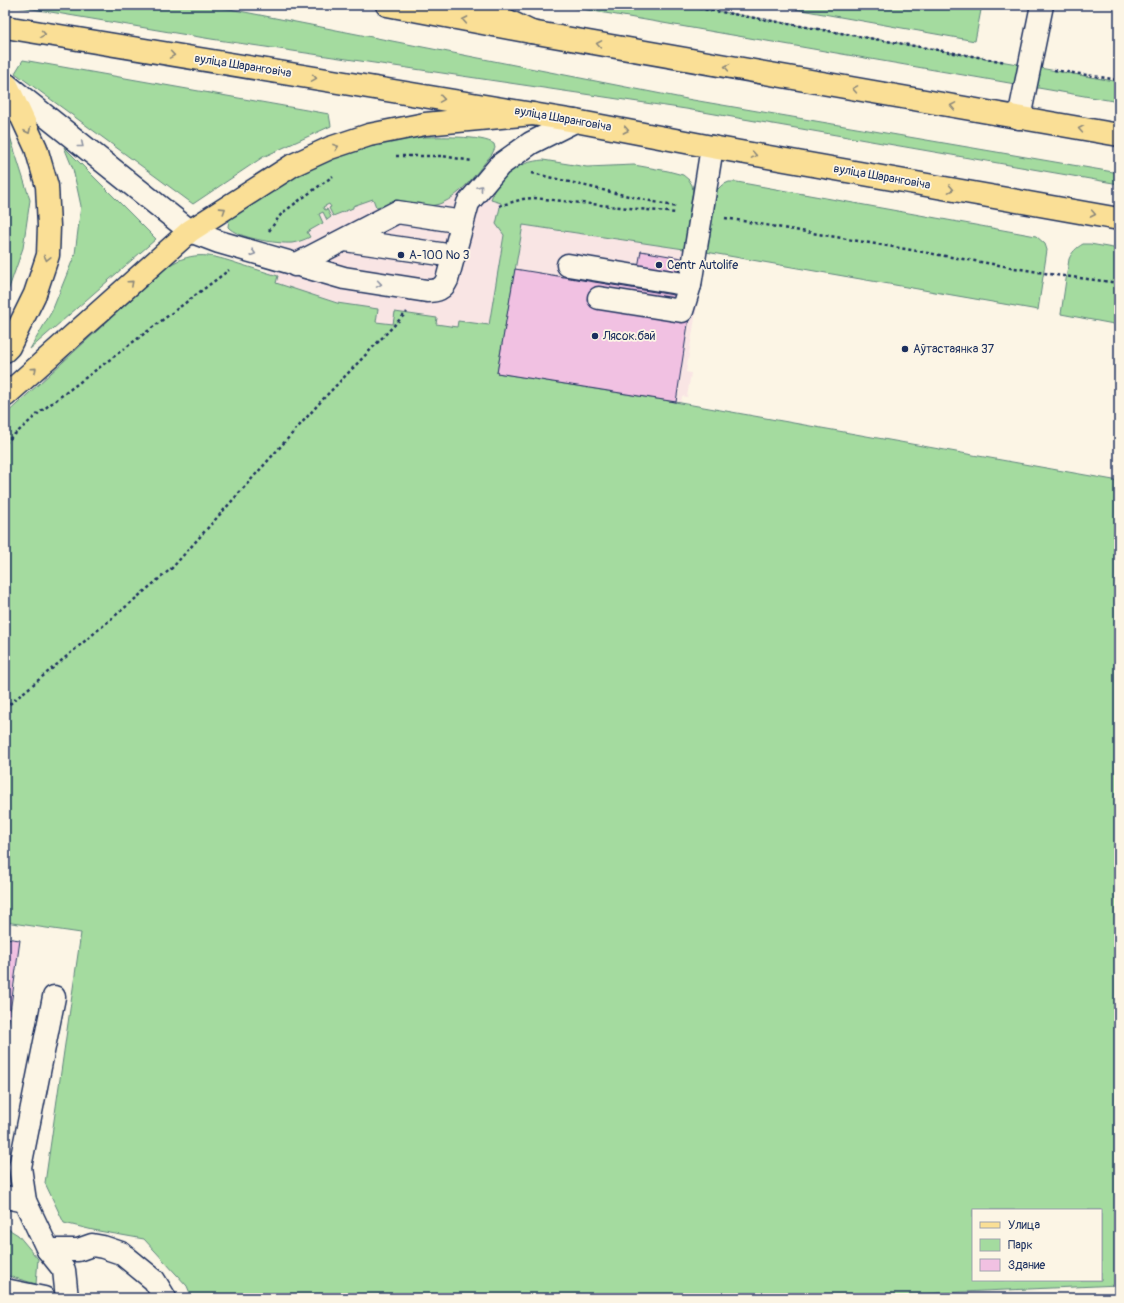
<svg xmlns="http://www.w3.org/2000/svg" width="1124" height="1303" font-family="Pangolin,sans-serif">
	<rect width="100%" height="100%" fill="#fcf5e5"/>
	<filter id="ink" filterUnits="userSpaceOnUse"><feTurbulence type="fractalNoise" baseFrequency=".025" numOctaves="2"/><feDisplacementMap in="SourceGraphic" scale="8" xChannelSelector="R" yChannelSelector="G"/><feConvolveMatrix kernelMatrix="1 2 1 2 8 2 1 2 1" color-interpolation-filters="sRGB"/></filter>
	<g filter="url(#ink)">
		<g fill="#f9e5e4">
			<path d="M 468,181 L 517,189 L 489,347 L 261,299 L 286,220 L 320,200 Z"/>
			<path d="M 523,225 L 706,252 L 686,372 L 691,373 L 687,397 L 682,396 L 681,403 L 497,373 Z"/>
		</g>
		<g fill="#a4db9f" stroke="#60857e" fill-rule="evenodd">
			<path d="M 9,5 L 209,5 L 687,99 L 1119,173 L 1119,184 L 686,109 L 211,39 Z"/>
			<path d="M 559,5 L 683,5 L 1119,82 L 1119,102 Z"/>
			<path d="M 773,5 L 982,5 L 975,41 Z"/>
			<path d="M 23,60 L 329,114 L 331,126 L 263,157 L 193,204 L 15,73 Z"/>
			<path d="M 5,124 L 7,127 L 30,200 L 23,248 L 8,291 L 5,295 Z"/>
			<path d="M 421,137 C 436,137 483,135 494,144 L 495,148 L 492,154 C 475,174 457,204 429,206 C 410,208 394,202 376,207 L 373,199 L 353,206 L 353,208 L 333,216 L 329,208 L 331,207 L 329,204 L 323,207 L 325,210 L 327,209 L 331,217 L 327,220 L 323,212 L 319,214 L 323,223 L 307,232 L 310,237 C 304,240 298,242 292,243 C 277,244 237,238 228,227 L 229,218 L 235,211 L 328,157 L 391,141 Z"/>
			<path d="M 64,147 L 156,239 L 30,349 L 52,311 L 75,254 L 81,206 L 73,169 Z"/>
			<path d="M 543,160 L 587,167 L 634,165 L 668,171 L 683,175 L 689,180 L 692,185 L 693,190 L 684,249 L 523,225 L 497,373 L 681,403 L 1119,481 L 1119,1285 L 939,1293 L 896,1298 L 192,1298 L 187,1286 L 144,1239 L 93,1230 L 64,1223 L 45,1183 L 81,933 L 5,922 L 5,415 L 168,266 C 194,250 212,255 239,264 C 252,268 265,272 278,276 L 276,283 L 337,303 L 378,309 L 376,322 L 393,324 L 395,312 L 437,318 L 436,324 L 457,327 L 458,321 L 489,325 L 504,235 L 496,224 L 501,203 L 491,200 C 497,174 519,162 543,160 ZM 973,1210 L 1101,1210 L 1101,1280 L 973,1280 Z"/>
			<path d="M 729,182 L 737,182 L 1036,236 L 1045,244 L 1047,250 L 1038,310 L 706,252 L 716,191 L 722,185 Z"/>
			<path d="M 1083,244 L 1090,244 L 1119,249 L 1119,325 L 1061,314 L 1069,259 C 1072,252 1076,248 1083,244 Z"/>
			<path d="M 5,1227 L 18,1235 L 38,1259 L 36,1284 L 5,1275 Z"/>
		</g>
		<g fill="#f1c1e2" stroke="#1b2f5e">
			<path d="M 641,251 L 681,258 L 677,280 L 637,273 Z"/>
			<path d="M 515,269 L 692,298 L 676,402 L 497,373 Z"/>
			<path d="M 5,938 L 20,940 L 5,1049 Z"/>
		</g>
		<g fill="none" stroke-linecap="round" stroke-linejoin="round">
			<g stroke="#1b2f5e" stroke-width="25">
				<g id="minor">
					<path d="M 7,85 L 190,231 L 219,242 L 344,278 L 427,291 C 437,291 443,289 447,280 L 468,203 L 500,165 L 531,143 L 575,121"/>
					<path d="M 1019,118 L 1042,5"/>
					<path d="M 345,240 L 454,256"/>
					<path d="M 295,265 L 397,212 L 463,222"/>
					<path d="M 568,265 L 690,285 L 712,147"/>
					<path d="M 599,298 L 682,311 L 690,285"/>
					<path d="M 54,997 L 20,1167 L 25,1201 L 48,1250 L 64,1270 L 67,1298"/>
					<path d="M 5,1197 L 25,1201"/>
					<path d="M 48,1250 L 78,1250 L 92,1245 L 103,1247 L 121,1253 L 154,1280 L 165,1298"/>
					<path d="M 5,1290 L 44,1298"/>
				</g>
			</g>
			<g stroke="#1b2f5e" stroke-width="25">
				<g id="major">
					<path d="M 387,5 L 531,32 L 1119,135"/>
					<path d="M 5,27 L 575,121 L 712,147 L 1119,219"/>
				</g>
			</g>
			<g stroke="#1b2f5e" stroke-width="25">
				<g id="highway">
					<path d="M 475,5 L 531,32"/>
					<path d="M 5,84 L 7,85 L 36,148 L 47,186 L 49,226 L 48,255 L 35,294 L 9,347 L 5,351"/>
					<path d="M 5,396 L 190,231 L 293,165 L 330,148 L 369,135 L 425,124 L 533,114"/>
				</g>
			</g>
			<g stroke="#1b2f5e" stroke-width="2.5" stroke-dasharray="3 3" stroke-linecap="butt">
				<path d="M 681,5 L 1006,62"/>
				<path d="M 1054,70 L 1119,80"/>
				<path d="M 396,156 L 442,156 L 472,161"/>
				<path d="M 532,173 L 615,193 L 677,207"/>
				<path d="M 499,206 L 523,199 L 534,198 L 677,213"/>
				<path d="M 725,218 L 1056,275 L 1119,283"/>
				<path d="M 269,231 L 282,213 L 333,176"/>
				<path d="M 5,443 L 40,412 L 229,270"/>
				<path d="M 5,708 L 172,568 L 324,398 L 407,312"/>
			</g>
			<use href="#minor" stroke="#fcf5e5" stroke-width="22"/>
			<use href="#major" stroke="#fadf96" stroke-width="22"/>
			<use href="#highway" stroke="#fadf96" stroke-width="22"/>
		</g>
		<defs><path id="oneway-chevron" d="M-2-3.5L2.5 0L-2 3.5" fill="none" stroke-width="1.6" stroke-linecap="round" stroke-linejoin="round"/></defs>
		<g stroke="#8a877a">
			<use href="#oneway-chevron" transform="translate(465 20) rotate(-169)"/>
			<use href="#oneway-chevron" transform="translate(43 34) rotate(9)"/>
			<use href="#oneway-chevron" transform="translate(599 44) rotate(-170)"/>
			<use href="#oneway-chevron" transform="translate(172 55) rotate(9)"/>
			<use href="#oneway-chevron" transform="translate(727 67) rotate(-170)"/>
			<use href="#oneway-chevron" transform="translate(314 78) rotate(9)"/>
			<use href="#oneway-chevron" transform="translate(855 89) rotate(-170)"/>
			<use href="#oneway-chevron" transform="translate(442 99) rotate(9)"/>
			<use href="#oneway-chevron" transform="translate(953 106) rotate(-170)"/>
			<use href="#oneway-chevron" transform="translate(1081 129) rotate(-170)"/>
			<use href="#oneway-chevron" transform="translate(626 130) rotate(11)"/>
			<use href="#oneway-chevron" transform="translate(28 131) rotate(65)"/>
			<use href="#oneway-chevron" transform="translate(336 147) rotate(-20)"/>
			<use href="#oneway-chevron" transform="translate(754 155) rotate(10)"/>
			<use href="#oneway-chevron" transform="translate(951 189) rotate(10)"/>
			<use href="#oneway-chevron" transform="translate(223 210) rotate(-33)"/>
			<use href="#oneway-chevron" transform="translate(1093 214) rotate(11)"/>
			<use href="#oneway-chevron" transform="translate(47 258) rotate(103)"/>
			<use href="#oneway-chevron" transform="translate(131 283) rotate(-42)"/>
			<use href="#oneway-chevron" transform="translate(34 370) rotate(-42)"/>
		</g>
		<g stroke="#8c92a2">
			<use href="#oneway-chevron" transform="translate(81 145) rotate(39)"/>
			<use href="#oneway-chevron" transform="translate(480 188) rotate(-50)"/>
			<use href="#oneway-chevron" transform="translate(253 253) rotate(16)"/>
			<use href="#oneway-chevron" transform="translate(379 284) rotate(9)"/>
		</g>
	</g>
	<g fill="#1b2f5e" stroke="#fcf5e5" stroke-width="1.5">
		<circle cx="401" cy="255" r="4"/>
		<circle cx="659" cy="265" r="4"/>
		<circle cx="595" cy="336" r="4"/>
		<circle cx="905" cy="349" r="4"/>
	</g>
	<g text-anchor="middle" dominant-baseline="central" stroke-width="3.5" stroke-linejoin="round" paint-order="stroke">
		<g font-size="12" fill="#1b2f5e" stroke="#fcf5e5">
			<text transform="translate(243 66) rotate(9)">вуліца Шаранговіча</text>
			<text transform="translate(563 119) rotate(10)">вуліца Шаранговіча</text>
			<text transform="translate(882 177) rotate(10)">вуліца Шаранговіча</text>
		</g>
		<g font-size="12" fill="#1b2f5e" stroke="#fcf5e5" text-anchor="start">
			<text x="409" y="255">А-100 № 3</text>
			<text x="667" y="265">Centr Autolife</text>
			<text x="603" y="336">Лясок.бай</text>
			<text x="913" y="349">Аўтастаянка 37</text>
		</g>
	</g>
	<rect width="1124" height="1303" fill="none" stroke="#fcf5e5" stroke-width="20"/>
	<rect x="10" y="10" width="1104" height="1283" fill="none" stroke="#1b2f5e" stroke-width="1.5" filter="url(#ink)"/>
	<rect x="972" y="1209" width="130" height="72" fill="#fcf5e5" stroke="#a2a6af"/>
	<rect x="980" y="1222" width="20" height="6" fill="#fadf96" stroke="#a2a6af"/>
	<text x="1008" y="1229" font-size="12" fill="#1b2f5e">Улица</text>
	<rect x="980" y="1239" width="20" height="12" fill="#a4db9f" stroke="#a2a6af"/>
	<text x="1008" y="1249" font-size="12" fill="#1b2f5e">Парк</text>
	<rect x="980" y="1259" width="20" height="12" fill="#f1c1e2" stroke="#a2a6af"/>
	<text x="1008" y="1269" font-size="12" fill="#1b2f5e">Здание</text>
</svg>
